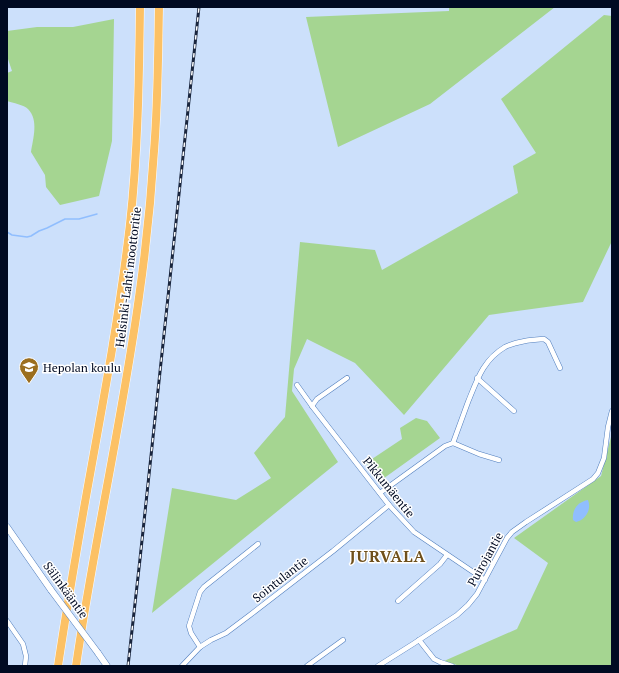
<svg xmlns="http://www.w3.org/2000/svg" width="619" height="673" font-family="'PT Serif',serif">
	<rect width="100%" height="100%" fill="#cce0fb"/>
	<g fill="#a5d591">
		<path d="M 449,7 L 555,7 L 430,104 L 338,147 L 306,17 L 449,11 Z"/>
		<path d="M 604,15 L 612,16 L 612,241 L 583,302 L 489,315 L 404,415 L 355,363 L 307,339 L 294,369 L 292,391 L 338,462 L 152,613 L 172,488 L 236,500 L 271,478 L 254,453 L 285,417 L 300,242 L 375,250 L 382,270 L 518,193 L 513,166 L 536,153 L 501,99 Z"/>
		<path d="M 114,19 L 112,141 L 99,196 L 60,205 L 46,187 L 45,175 L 31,152 C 33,139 39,120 28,109 C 24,105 13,103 7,101 L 7,73 L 12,71 L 7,56 L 7,31 L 37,27 L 73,27 Z"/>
		<path d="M 416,418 L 427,421 L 440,438 L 380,481 L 366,463 L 402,439 L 400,428 Z"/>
		<path d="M 612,433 L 612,666 L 460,666 L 444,661 L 517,629 L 548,563 L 514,538 L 601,476 Z"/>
	</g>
	<path fill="#90befe" d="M 588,500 C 592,510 585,520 576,522 L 573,520 C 572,510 577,502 588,500 Z"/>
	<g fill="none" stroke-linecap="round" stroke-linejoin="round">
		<path stroke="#90befe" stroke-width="1.5" d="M 7,232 L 12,235 L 27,237 L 31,236 L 39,231 L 47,228 L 65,219 L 79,219 L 97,214"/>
		<g stroke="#517ebd" stroke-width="5.5">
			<g id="minor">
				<path d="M 477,378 L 514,411"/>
				<path d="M 297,385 L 312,406 L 389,505 L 414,532 L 485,580"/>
				<path d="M 312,406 L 317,399 L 347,378"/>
				<path d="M 453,443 L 479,454 L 499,460"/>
				<path d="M 380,493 L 445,446 L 453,443 C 458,429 463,416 468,402 C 477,380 483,360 505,347 C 517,341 531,340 544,339 L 548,342 L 560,368"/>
				<path d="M 398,601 L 440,564 L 447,555"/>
				<path d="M 7,621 L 23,644 L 26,656 L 25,666"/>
				<path d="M 419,640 L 434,659 L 440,662 L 452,666"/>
				<path d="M 200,647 L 191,633 L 189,626 L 200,592 L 204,587 L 258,544"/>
				<path d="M 182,666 L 200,647 L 211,640 L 226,633 L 250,615 L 333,551 L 389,505"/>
				<path d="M 307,666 L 343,640"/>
				<path d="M 378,666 L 413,644 L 457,615 L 468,605 L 477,594 L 507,538 L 512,532 L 526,522 L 593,479 L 598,473 L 604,458 L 608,427 L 612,411"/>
			</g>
		</g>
		<g stroke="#517ebd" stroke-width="7">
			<g id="secondary">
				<path d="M 7,527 L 51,590"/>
				<path d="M 98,653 L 107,666"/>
			</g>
		</g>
		<g stroke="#fff" stroke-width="9">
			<g id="motorway">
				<path d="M 58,666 C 66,613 75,560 84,508 C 101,413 119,319 130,224 C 138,152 139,79 140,7"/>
				<path d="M 76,666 C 94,542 122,421 139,297 C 146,248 151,199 154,151 C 158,103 158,55 159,7"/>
			</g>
		</g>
		<use href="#minor" stroke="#fff" stroke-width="4.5"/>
		<use href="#secondary" stroke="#fff" stroke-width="6"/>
		<use href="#motorway" stroke="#fcc165" stroke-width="8"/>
		<g stroke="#19253d" stroke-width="3">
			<path id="rail" d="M 128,666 L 140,559 L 199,7"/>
		</g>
		<use href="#rail" stroke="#fff" stroke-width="1.5" stroke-dasharray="4.5" stroke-linecap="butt"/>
		<g stroke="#517ebd" stroke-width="7" stroke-linecap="butt">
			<path id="secondary-bridge" d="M 51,590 L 98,653"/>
		</g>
		<use href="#secondary-bridge" stroke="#fff" stroke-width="6"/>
	</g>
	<defs>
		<g id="school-pin" transform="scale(1)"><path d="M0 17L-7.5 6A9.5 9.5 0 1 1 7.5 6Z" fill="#9b6e1e" stroke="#fff"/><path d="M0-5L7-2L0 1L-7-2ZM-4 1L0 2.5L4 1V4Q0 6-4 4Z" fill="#fff"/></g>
	</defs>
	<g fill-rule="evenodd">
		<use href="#school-pin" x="29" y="367"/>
	</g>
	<g text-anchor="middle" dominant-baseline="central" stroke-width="3" stroke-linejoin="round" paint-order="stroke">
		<g font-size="12" fill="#000a22" stroke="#fff">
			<text transform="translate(128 277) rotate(-83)">Helsinki-Lahti moottoritie</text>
			<text transform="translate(389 487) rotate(51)">Pikkumäentie</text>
			<text transform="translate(485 559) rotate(-61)">Puirojantie</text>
			<text transform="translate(280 579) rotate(-38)">Sointulantie</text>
			<text transform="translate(66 590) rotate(54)">Sälinkääntie</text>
		</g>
		<g font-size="12" fill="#000a22" stroke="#fff" text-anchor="start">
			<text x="43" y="367">Hepolan koulu</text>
		</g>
		<g font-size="16" font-weight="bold" letter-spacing="1" fill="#6f501b" stroke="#fff">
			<text x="388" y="556">JURVALA</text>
		</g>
	</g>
	<rect width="619" height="673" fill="none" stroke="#000a22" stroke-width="16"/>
</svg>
